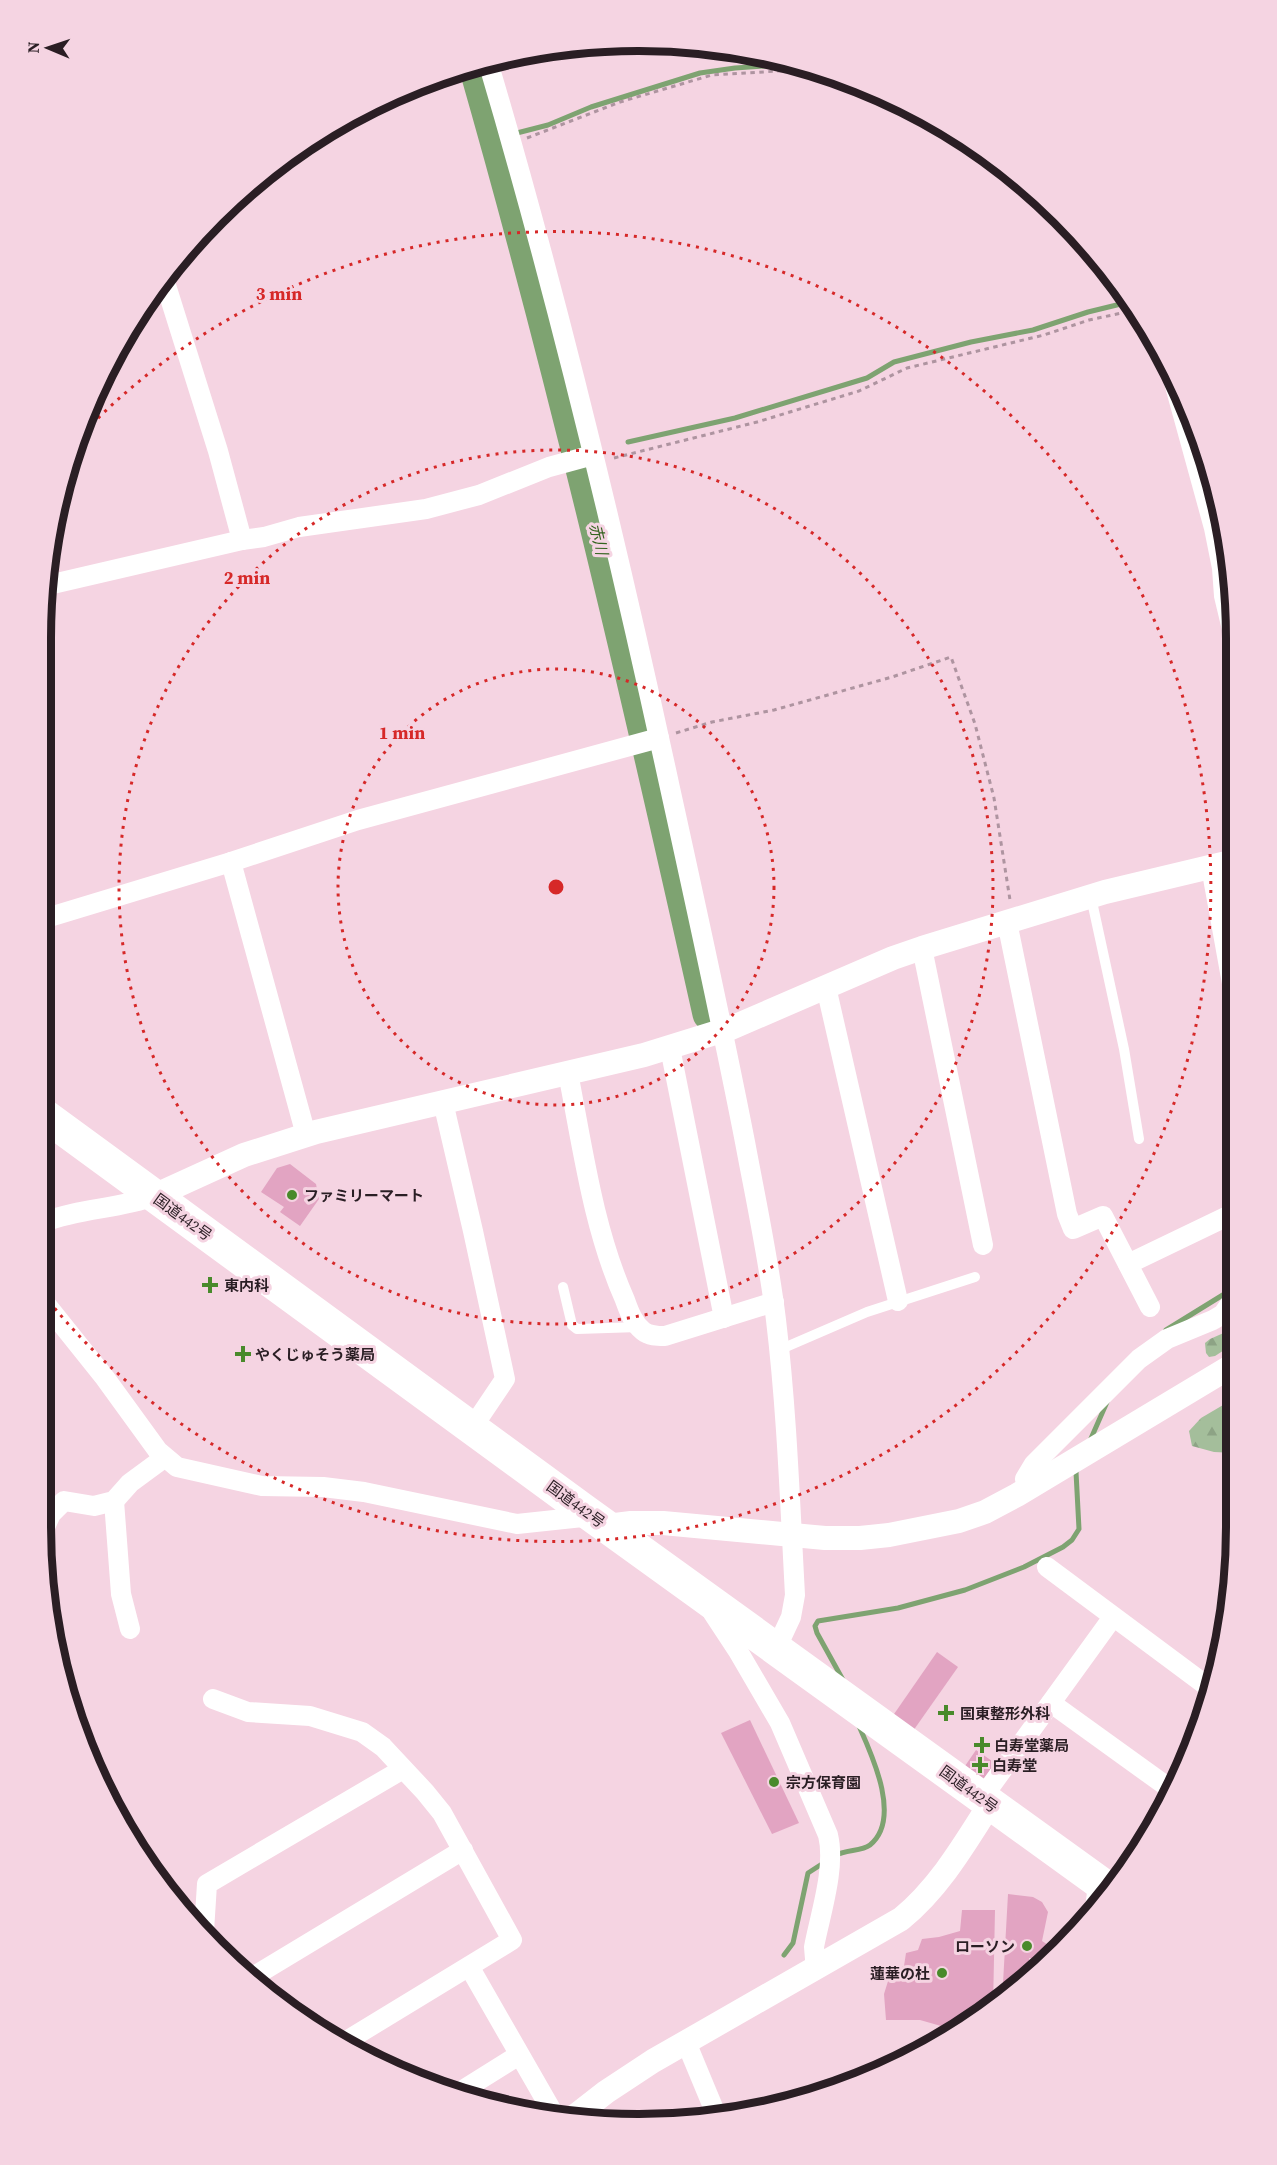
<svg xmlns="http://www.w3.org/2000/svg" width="1277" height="2165" font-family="'Source Serif 4','Noto Sans JP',serif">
	<defs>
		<pattern id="forest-firs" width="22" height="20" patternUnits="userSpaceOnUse" patternTransform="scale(1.5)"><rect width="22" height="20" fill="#a4be9b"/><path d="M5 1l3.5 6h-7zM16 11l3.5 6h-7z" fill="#8da385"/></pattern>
	</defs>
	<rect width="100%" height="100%" fill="#f5d4e2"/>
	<g fill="url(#forest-firs)">
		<path d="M 1235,1328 L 1235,1343 L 1215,1356 L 1209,1357 L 1206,1353 L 1205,1343 L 1210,1339 Z"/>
		<path d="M 1235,1398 L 1235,1453 L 1214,1452 L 1192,1446 L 1189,1431 L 1201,1418 Z"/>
	</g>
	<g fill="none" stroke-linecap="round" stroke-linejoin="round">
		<g stroke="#7ea371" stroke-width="5">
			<path d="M 513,134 L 548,125 L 591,107 L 700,73 L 735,68 L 795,64"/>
			<path d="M 1157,340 L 1166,375"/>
			<path d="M 628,442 L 735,418 L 867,378 L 894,362 L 971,342 L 1033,330 L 1088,312 L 1129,302"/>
			<path d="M 1227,644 L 1235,677"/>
			<path d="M 1166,1330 L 1226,1293 L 1235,1285"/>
			<path d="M 1089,1443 L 1107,1402"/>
			<path d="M 843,1680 L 817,1633 L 815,1626 L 818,1621 L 898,1608 L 965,1590 L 1024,1567 L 1063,1547 L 1072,1540 L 1079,1529 L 1076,1472 L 1078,1468"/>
			<path d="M 835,1856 C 845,1849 861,1852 870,1845 C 902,1819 872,1755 859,1726"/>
			<path d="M 784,1955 L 793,1943 L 808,1873 L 825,1862"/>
			<path d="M 620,2114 L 625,2124"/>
		</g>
		<path stroke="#7ea371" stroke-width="33" d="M 475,66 C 565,380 638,696 709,1014"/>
	</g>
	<g fill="#e2a4c2">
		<path d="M 290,1164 L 316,1184 L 319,1199 L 300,1226 L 280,1212 L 284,1207 L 261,1192 L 277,1168 Z"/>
		<path d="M 937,1652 L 958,1667 L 913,1731 L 892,1717 Z"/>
		<path d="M 750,1720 L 799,1823 L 772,1834 L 721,1733 Z"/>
		<path d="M 976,1750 L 995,1763 L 983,1780 L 965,1766 Z"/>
		<path d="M 1008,1894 L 1033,1897 L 1042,1902 L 1048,1912 L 1042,1941 L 1059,1952 L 1050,1959 L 1029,1958 L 1029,1978 L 1002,2001 Z"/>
		<path d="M 962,1910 L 995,1910 L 993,2007 L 955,2030 L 920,2020 L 886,2020 L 884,1994 L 889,1978 L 894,1969 L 904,1966 L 906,1953 L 918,1950 L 922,1939 L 939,1937 L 960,1931 Z"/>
	</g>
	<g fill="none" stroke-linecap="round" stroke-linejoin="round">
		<g stroke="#ae94a0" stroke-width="3" stroke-dasharray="4.5 4.5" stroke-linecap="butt">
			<path d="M 527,138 L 620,102 L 712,75 L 812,69"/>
			<path d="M 614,458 L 757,422 L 859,391 L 907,368 L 1044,335 L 1089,320 L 1136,310"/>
			<path d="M 676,733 L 712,722 L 774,710 L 892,677 L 951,657 L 975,724 L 994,798 L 1010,900"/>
		</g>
		<g stroke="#fff" stroke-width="10">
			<path d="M 1091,897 L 1124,1049 L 1139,1139"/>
			<path d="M 563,1287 L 572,1325 L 577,1329 L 639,1327"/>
			<path d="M 779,1350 L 867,1312 L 975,1277"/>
			<path d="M 1089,1916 L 1093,1884"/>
		</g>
		<g stroke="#fff" stroke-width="20">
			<path d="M 488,62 C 559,301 617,544 670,788 C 696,906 722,1024 745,1142 C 756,1201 769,1261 776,1320 C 787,1412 790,1504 795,1595 L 791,1617 L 776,1649"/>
			<path d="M 164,279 L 218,451 L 242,540"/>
			<path d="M 1172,375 L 1214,528 L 1222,568 L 1224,596 L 1235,642"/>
			<path d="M 44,586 L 242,540 L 264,537 L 299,527 L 426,509 L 479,495 L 549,467 L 593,455"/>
			<path d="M 231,862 L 306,1135"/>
			<path d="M 1211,867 L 1235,1000"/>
			<path d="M 43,919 L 231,862 L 358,820 L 659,738"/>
			<path d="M 1007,922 L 1067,1214 L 1073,1229 L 1103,1216 L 1150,1307"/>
			<path d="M 922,948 L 983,1245"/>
			<path d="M 826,987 L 898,1301"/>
			<path d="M 670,1048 L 724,1318"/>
			<path d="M 568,1073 C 583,1149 593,1228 625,1300 C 629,1311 633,1323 643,1331 C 649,1336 657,1336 665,1336 L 774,1302"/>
			<path d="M 443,1102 L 473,1231 L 505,1379 L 472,1428"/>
			<path d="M 44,1222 C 80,1208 118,1209 154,1196"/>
			<path d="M 1128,1264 L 1234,1213"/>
			<path d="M 45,1303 L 105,1378 L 158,1451 L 177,1467 L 262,1486 L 323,1487 L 364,1492 L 517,1524 L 592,1516"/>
			<path d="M 1030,1488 L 1025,1479 L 1034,1464 L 1139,1359 L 1167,1339 L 1213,1320 L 1223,1314 L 1235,1297"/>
			<path d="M 114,1501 L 121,1594 L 130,1629"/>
			<path d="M 45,1527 L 51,1514 L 64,1501 L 94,1506 L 114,1501 L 130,1483 L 164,1458"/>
			<path d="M 1047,1567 L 1211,1689"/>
			<path d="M 713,1613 L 738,1651 L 780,1723 L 828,1835 C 836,1868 820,1915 814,1947 L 815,1959 L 818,1966"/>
			<path d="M 213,1699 L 248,1712 L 310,1716 L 362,1732 L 383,1747 L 425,1792 L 442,1813 L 512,1940 L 343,2043"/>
			<path d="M 1051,1703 L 1169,1788"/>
			<path d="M 982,1798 L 1113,1617"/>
			<path d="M 204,1931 L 207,1884 L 403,1769"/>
			<path d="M 470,1968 L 556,2118"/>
			<path d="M 251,1978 L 463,1850"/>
			<path d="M 686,2042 L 718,2119"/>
			<path d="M 455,2095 L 519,2055"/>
		</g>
		<g stroke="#fff" stroke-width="24">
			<path d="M 154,1196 L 244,1155 L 316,1132 L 644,1055 L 731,1028 L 893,958 L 922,948 L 1105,892 L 1235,861"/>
			<path d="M 607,1526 L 631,1523 L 663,1523 L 825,1538 L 860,1538 L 889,1535 L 959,1521 L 985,1512 L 1017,1495 L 1235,1364"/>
			<path d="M 570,2120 L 606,2092 L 653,2061 L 901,1919 C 939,1888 964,1845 990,1804"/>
		</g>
		<path stroke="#fff" stroke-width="33" d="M 44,1115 L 585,1511 L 1110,1890"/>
	</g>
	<g fill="none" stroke="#d62828" stroke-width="3" stroke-dasharray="3 6">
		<circle cx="556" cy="887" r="218"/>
		<circle cx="556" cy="887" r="437"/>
		<path d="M73 444A655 655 0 1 1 47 1299"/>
	</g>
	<g fill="#498a2b" stroke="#f5d4e2" stroke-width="2">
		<circle cx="292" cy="1195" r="6"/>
		<path d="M207 1276h6v6h6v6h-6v6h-6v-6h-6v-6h6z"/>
		<path d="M240 1345h6v6h6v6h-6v6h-6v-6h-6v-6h6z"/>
		<path d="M943 1704h6v6h6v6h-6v6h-6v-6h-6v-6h6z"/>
		<path d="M979 1736h6v6h6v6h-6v6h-6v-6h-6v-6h6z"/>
		<path d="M977 1756h6v6h6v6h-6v6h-6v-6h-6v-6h6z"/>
		<circle cx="774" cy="1782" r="6"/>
		<circle cx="1027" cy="1946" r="6"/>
		<circle cx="942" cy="1973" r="6"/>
	</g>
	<g text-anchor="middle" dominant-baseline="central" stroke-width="6" stroke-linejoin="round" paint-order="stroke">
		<g font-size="15" font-weight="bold" fill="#2a1e24" stroke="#f5d4e2" text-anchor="start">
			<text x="304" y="1195">ファミリーマート</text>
			<text x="224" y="1285">東内科</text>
			<text x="255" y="1354">やくじゅそう薬局</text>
			<text x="960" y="1713">国東整形外科</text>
			<text x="994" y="1745">白寿堂薬局</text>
			<text x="992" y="1765">白寿堂</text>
			<text x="786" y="1782">宗方保育園</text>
			<text x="1015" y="1946" text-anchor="end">ローソン</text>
			<text x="930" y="1973" text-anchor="end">蓮華の杜</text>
		</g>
		<g font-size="15" fill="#2a1e24" stroke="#f5d4e2">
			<text transform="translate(183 1217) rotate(36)">国道442号</text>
			<text transform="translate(576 1504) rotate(36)">国道442号</text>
			<text transform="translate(969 1789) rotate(36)">国道442号</text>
		</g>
		<g font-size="16" font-style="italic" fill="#356420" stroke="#f5d4e2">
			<text transform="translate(599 539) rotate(77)">赤川</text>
		</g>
	</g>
	<path d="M0 0H1277V2165H0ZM638 51H639A587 587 0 0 1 1226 638V1527A587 587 0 0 1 639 2114H638A587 587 0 0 1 51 1527V638A587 587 0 0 1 638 51Z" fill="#f5d4e2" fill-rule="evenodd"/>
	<path fill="none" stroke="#2a1e24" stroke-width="8" d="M638 51H639A587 587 0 0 1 1226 638V1527A587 587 0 0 1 639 2114H638A587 587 0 0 1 51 1527V638A587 587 0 0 1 638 51Z"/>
	<circle cx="556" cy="887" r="9" fill="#d62828" stroke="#f5d4e2" stroke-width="3"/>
	<g font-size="18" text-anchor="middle" font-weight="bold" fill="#d62828" stroke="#f5d4e2" stroke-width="6" stroke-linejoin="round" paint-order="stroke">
		<text x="279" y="300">3 min</text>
		<text x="247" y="584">2 min</text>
		<text x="402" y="739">1 min</text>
	</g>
	<g transform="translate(48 48) rotate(272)" stroke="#f5d4e2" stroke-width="4.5" paint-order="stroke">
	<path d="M0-4.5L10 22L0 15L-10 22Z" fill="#2a1e24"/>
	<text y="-9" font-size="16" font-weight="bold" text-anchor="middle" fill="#2a1e24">N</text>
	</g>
</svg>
